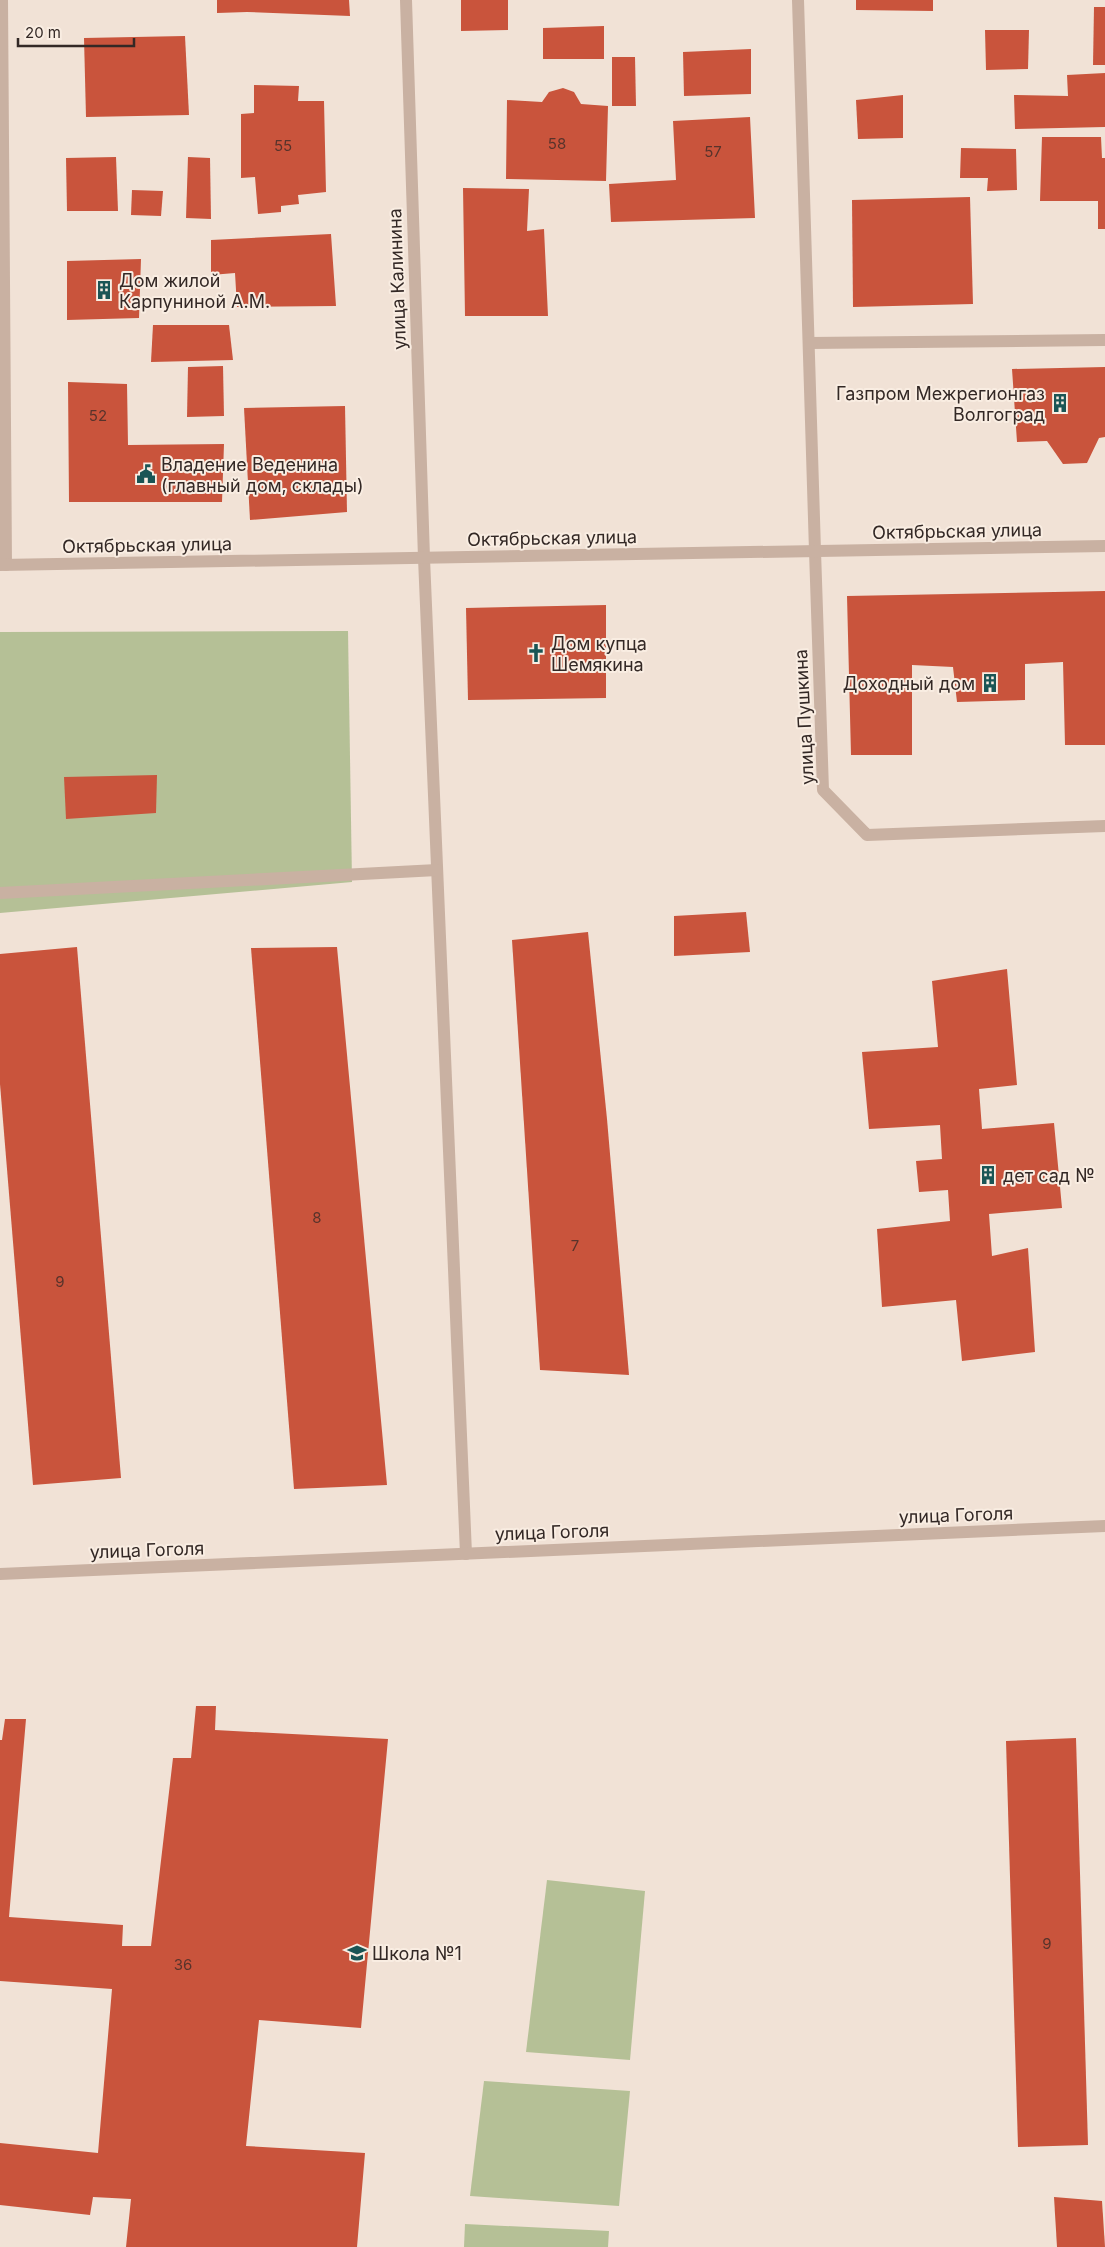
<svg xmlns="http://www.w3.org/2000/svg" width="1105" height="2247" font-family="Inter,sans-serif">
	<rect width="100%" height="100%" fill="#f1e2d6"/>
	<g fill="#b5c096">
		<path d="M 348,631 L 352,882 L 0,913 L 0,632 Z"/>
		<path d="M 547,1880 L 645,1891 L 630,2060 L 526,2052 Z"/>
		<path d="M 484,2081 L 630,2091 L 619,2206 L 470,2196 Z"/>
		<path d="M 465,2224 L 609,2231 L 608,2247 L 464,2247 Z"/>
	</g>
	<g fill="#c9543c">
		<path d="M 217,0 L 349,0 L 350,16 L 247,12 L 217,13 Z"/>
		<path d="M 461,0 L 508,0 L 508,30 L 461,31 Z"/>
		<path d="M 856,0 L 933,0 L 933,11 L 856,10 Z"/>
		<path d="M 1094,7 L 1105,7 L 1105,65 L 1093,65 Z"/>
		<path d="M 604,26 L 604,59 L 543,59 L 543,28 Z"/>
		<path d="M 985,30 L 1029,30 L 1028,69 L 986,70 Z"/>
		<path d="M 185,36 L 189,115 L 86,117 L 84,38 Z"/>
		<path d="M 751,49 L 751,94 L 684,96 L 683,52 Z"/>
		<path d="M 612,57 L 635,57 L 636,106 L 612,106 Z"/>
		<path d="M 1105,73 L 1105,127 L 1015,129 L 1014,95 L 1068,96 L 1067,75 Z"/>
		<path d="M 254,85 L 299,86 L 298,101 L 324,101 L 326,192 L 298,195 L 299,204 L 281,206 L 281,212 L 258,214 L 255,177 L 241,178 L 241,114 L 254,113 Z"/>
		<path d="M 563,88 L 574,92 L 581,104 L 608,106 L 606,181 L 506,179 L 507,100 L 542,102 L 549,92 Z"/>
		<path d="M 903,95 L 903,138 L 858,139 L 856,100 Z"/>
		<path d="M 750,117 L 755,218 L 611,222 L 609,184 L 676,180 L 673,121 Z"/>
		<path d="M 1042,137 L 1101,137 L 1102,158 L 1105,158 L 1105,229 L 1098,229 L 1098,201 L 1040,201 Z"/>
		<path d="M 961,148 L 1016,149 L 1017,190 L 987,191 L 988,178 L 960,178 Z"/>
		<path d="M 116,157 L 118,211 L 67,211 L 66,158 Z"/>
		<path d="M 188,157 L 210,158 L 211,219 L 186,218 Z"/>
		<path d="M 463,188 L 529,189 L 527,231 L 544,229 L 548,316 L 465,316 Z"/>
		<path d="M 132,190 L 163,191 L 161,216 L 131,215 Z"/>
		<path d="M 970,197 L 973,304 L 853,307 L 852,200 Z"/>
		<path d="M 331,234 L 336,306 L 237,307 L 235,273 L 211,275 L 211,240 Z"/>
		<path d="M 141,259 L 139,318 L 67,320 L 67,261 Z"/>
		<path d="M 153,325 L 229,325 L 233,360 L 151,362 Z"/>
		<path d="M 223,366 L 224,416 L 187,417 L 188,367 Z"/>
		<path d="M 1105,367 L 1105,437 L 1099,438 L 1087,463 L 1063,464 L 1047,441 L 1017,442 L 1012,369 Z"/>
		<path d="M 68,382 L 127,384 L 128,445 L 224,444 L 222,502 L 69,502 Z"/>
		<path d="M 345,406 L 347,512 L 250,520 L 244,408 Z"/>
		<path d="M 1105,591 L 1105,745 L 1065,745 L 1063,662 L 1025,664 L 1025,700 L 957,702 L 953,667 L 912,665 L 912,755 L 851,755 L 847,596 Z"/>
		<path d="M 606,605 L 606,698 L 468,700 L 466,608 Z"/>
		<path d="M 157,775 L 156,813 L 66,819 L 64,777 Z"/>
		<path d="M 746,912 L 750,952 L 674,956 L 674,916 Z"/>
		<path d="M 588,932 L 607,1119 L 629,1375 L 540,1370 L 512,940 Z"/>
		<path d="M 77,947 L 121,1478 L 33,1485 L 0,1084 L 0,954 Z"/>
		<path d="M 337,947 L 387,1485 L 294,1489 L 251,948 Z"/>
		<path d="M 1007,969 L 1017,1085 L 979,1089 L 982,1129 L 1054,1123 L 1062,1208 L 989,1214 L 992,1256 L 1028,1248 L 1035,1352 L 962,1361 L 956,1300 L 882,1307 L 877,1229 L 950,1221 L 948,1190 L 919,1192 L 916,1161 L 942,1159 L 940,1125 L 869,1129 L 862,1052 L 938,1047 L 932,981 Z"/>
		<path d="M 196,1706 L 216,1706 L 215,1730 L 388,1739 L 361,2028 L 259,2020 L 246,2146 L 365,2153 L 357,2247 L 126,2247 L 131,2199 L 93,2197 L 90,2215 L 0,2205 L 0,2143 L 98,2153 L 112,1989 L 0,1981 L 0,1740 L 2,1740 L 5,1719 L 26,1719 L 9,1917 L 123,1925 L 122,1946 L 151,1946 L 173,1758 L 191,1758 Z"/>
		<path d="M 1076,1738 L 1088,2145 L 1018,2147 L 1006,1741 Z"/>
		<path d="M 1054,2197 L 1102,2201 L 1105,2247 L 1057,2247 Z"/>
	</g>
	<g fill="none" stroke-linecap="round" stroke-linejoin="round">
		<g stroke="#c9b1a2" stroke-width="12">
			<path d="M 815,551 L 823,790 L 867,835 L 1105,826"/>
			<path d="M 424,558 L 466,1554"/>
			<path d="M 0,893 L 437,870"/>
		</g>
		<g stroke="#c9b1a2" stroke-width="12">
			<path d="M 2,0 L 6,565"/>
			<path d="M 406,0 L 424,558"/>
			<path d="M 798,0 L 815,551"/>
			<path d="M 809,343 L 1105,340"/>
			<path d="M 0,565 L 1105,546"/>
			<path d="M 0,1574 L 1105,1526"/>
		</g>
	</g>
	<defs>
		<g id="building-bare" transform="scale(1.5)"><path d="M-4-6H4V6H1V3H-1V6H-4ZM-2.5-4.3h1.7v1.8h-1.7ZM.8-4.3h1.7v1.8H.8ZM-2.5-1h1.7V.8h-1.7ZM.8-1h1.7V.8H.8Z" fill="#1a5555" stroke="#f9ede2" stroke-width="2.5" paint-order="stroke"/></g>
		<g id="civic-bare" transform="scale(1.5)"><path d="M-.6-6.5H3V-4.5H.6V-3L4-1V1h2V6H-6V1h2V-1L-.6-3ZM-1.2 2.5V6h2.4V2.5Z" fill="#1a5555" stroke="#f9ede2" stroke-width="2.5" paint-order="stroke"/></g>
		<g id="church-bare" transform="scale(1.5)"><path d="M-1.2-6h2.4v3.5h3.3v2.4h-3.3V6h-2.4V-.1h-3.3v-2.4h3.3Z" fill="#1a5555" stroke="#f9ede2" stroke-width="2.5" paint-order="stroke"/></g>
		<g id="school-bare" transform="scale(1.5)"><path d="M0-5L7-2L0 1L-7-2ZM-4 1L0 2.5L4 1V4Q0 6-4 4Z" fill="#1a5555" stroke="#f9ede2" stroke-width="2.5" paint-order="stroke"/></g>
	</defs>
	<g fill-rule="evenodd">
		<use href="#building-bare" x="104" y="290"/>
		<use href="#building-bare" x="1060" y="403"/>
		<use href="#civic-bare" x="146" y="474"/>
		<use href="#church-bare" x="536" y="653"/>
		<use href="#building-bare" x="990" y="683"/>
		<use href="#building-bare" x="988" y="1175"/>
		<use href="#school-bare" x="357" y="1953"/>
	</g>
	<g text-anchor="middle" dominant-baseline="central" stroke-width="4" stroke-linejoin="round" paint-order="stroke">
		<g font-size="15" fill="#58332b">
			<text x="557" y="143">58</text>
			<text x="283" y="145">55</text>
			<text x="713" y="151">57</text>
			<text x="98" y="415">52</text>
			<text x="317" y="1217">8</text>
			<text x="575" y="1245">7</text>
			<text x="60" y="1281">9</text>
			<text x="1047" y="1943">9</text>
			<text x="183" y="1964">36</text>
		</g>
		<g font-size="18" fill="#332825" stroke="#f9ede2">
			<text transform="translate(397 279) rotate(-92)">улица Калинина</text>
			<text transform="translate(957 531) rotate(-1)">Октябрьская улица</text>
			<text transform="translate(552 538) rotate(-1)">Октябрьская улица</text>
			<text transform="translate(147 545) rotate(-1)">Октябрьская улица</text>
			<text transform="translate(804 717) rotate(-93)">улица Пушкина</text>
			<text transform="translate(956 1515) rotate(-2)">улица Гоголя</text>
			<text transform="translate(552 1532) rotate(-2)">улица Гоголя</text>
			<text transform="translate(147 1550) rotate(-2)">улица Гоголя</text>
		</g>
		<g font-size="18" fill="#332825" stroke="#f9ede2" text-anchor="start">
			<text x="119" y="280">Дом жилой<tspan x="119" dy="21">Карпуниной А.М.</tspan></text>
			<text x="1045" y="393" text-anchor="end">Газпром Межрегионгаз<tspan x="1045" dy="21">Волгоград</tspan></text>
			<text x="161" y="464">Владение Веденина<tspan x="161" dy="21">(главный дом, склады)</tspan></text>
			<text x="551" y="643">Дом купца<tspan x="551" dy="21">Шемякина</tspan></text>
			<text x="975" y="683" text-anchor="end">Доходный дом</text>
			<text x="1003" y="1175">дет сад №</text>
			<text x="372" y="1953">Школа №1</text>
		</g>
	</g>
	<path d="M18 38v8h116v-8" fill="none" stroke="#332825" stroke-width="2.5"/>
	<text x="25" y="38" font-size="15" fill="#332825" stroke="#f9ede2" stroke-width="4" paint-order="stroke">20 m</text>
</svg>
